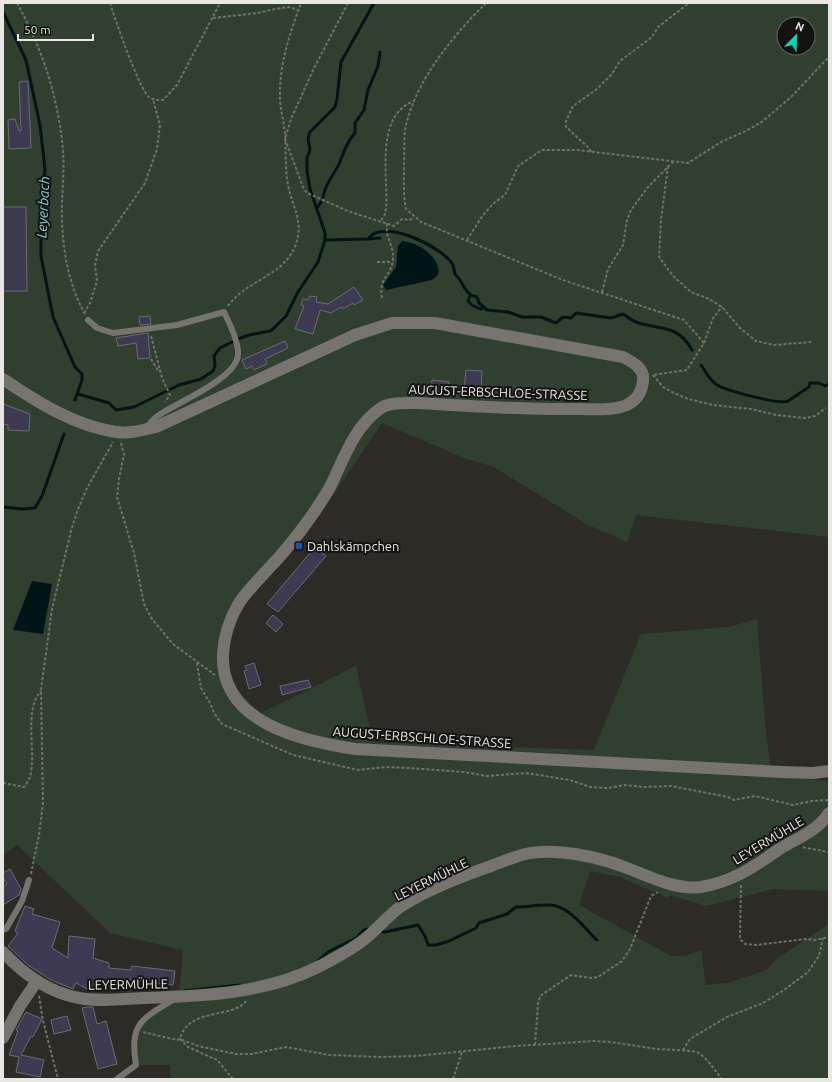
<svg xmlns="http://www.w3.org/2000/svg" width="832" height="1082" font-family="Ubuntu,sans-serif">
	<rect width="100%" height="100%" fill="#2d2b26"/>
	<path fill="#2f402f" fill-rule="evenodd" d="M 3,3 L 829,3 L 829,537 L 636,515 L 627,542 L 586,524 L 494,467 L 464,458 L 382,423 C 356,461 332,499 305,535 C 276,573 237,596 230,646 C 225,676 239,695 261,713 L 356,666 L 373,742 L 594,750 L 641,634 L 729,627 L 757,619 L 766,734 L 772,776 L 829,781 L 829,891 L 773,889 L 706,906 L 670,895 L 668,898 L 620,877 L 590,871 L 579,905 L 671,956 L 685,956 L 701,950 L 706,985 L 728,983 L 767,970 L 775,960 L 829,924 L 829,1079 L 170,1079 L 170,1065 L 136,1065 L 133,1042 L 141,1023 L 179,993 L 183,950 L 110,933 L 17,845 L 3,855 ZM 784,24 L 808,24 L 808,48 L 784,48 Z"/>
	<g fill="#001517">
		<path d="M 402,241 C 417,242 438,255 439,272 L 437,276 L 432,280 L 386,290 L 383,285 L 396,267 L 398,246 Z"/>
		<path d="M 32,581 L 52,584 L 43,634 L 13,630 Z"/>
	</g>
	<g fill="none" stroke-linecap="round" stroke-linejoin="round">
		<g stroke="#001517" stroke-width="3">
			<path d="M 3,12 L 26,60 L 40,125 L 45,169 L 41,215 L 41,256 L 53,317 L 75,367 L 82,374 L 82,380 L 75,400"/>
			<path d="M 323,198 C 324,185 334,175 339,164 C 344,152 346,143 355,133 L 355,123 L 364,110 L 368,90 L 378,66 L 380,52"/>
			<path d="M 317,208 L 321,202"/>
			<path d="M 368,239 L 380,238"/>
			<path d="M 325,240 L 368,239 C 382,217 443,247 453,265 C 454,268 454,271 455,274 C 464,282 464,295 477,297 L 479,303 L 487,310 L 508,312 L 522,317 L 541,317 L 556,323 L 563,317 L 571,318 L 576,313 L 611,318 L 623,314 C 628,317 633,322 639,323 C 663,330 678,325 692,350"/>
			<path d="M 470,296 L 468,301 L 472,305 L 480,309 L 483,308"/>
			<path d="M 701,365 C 706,372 711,383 719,386 C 729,391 780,405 788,401 C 793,398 804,390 809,387 L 810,383 L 819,383 L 825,386 L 829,384"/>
			<path d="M 78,394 L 109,403 L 116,410 L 134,407 L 179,385 L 201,379 L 213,371 L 215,366 L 214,356 L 220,348 L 238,339 L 249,335 L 270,331 L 274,328 L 286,316 L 298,292 L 318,262 L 325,240 L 325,233 L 310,189 L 307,171 L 307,158 L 310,150 L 308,138 L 310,132 L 335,107 L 337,99 L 341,62 L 374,3"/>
			<path d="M 3,507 L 23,509 L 35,508 L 42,496 L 64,434"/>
			<path d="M 381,931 L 385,932 L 418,925 L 425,936 L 428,945 L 436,945 L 449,941 L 476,928 L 479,923 L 507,914 L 516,907 C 528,907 535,905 547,905 C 567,903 584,928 597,940"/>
			<path d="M 318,961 L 328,952 L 356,938 L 364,930 L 368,929"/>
			<path d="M 184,991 L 240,985"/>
		</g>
	</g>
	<g fill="#3e3952" stroke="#6c6b70">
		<path d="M 28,81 L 31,148 L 9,149 L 8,120 L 15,119 L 19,131 L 21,131 L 19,82 Z"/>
		<path d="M 3,207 L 26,207 L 27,291 L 3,291 Z"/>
		<path d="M 354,287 L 363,300 L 354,305 L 353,303 L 345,308 L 339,308 L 331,313 L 320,310 L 313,334 L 295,329 L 304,306 L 301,305 L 303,299 L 308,300 L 310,296 L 317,297 L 316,302 L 328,304 Z"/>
		<path d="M 150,316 L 151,324 L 140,325 L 139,317 Z"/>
		<path d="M 148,333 L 150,358 L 138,359 L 136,343 L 118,346 L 116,338 Z"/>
		<path d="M 285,341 L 288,348 L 265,359 L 267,364 L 254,370 L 252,366 L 246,369 L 242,360 Z"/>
		<path d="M 466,370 L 482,371 L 481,391 L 464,390 Z"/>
		<path d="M 432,380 L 449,382 L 447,392 L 431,390 Z"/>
		<path d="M 3,404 L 30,414 L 29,431 L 8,430 L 8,425 L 3,424 Z"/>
		<path d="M 315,547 L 326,556 L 278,612 L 267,604 Z"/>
		<path d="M 273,615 L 283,624 L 276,632 L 266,623 Z"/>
		<path d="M 254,663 L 261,685 L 249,689 L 244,671 L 247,670 L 245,666 Z"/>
		<path d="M 308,680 L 311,687 L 282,695 L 280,686 Z"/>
		<path d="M 10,869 L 21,889 L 19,895 L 3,905 L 3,887 L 7,884 L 3,878 L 3,873 Z"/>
		<path d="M 25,906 L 34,909 L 32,914 L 60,922 L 52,948 L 68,958 L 69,936 L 95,939 L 93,958 L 109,963 L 109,968 L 131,970 L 132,966 L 175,971 L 173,985 L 127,979 L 127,983 L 98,982 L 93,992 L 76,983 L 73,989 L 51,980 L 28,965 L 8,946 L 18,933 L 15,931 Z"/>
		<path d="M 87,1007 L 93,1007 L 97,1024 L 106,1021 L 117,1064 L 98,1069 L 82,1008 Z"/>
		<path d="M 26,1012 L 42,1019 L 33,1037 L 31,1036 L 21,1055 L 44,1060 L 40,1077 L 16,1072 L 19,1057 L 9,1055 L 18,1031 L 16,1030 Z"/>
		<path d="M 67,1016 L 71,1030 L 54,1034 L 51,1020 Z"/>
	</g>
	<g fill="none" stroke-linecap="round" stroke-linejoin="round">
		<g stroke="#71706b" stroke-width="2" stroke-dasharray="3 2" stroke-linecap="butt">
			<path d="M 17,3 C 43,50 58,97 63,150 C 65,173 61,197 62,220 C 63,252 69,286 85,314"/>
			<path d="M 110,3 C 115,19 139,89 149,97 C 153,100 158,100 163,100 L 177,85 L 220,3"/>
			<path d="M 348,3 L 314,68 L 291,119 L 285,139 L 303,187 L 307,193 L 348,211 L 394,226 L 402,219 L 410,220 L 414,217"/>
			<path d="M 486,3 C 453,36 420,75 407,121 C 403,135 405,149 404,164 C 404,179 403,194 406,209 L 421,222 L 563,280 L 684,320 L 704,343 L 687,370 L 652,375"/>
			<path d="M 213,18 L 258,13 L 275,9 L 289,7 L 298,10"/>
			<path d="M 591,152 L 590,149 L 566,127 L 566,121 L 573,106 L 597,89 L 611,75 L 620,61 L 652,37 L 658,27 L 689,3"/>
			<path d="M 668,166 L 661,220 L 659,257 L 673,276 L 691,292 L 709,299 L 722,307 L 740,328 L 756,341 L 774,345 L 812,342"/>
			<path d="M 381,220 C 398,209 365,119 414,101"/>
			<path d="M 467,240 L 483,215 L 494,203 L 505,195 L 518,166 L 542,150 L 577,150 L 688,163 L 721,142 L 746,131 L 763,121 L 791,97 L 829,57"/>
			<path d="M 377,262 L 392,262"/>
			<path d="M 602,292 L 608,269 L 623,245 L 627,220 L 631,210 L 648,187 L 673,162"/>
			<path d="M 382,298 C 378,278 391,277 393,260 C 394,244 385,239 387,223"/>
			<path d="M 228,306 C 246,280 285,276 296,244 C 304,220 292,207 288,185 C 285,168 286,151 285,134 C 284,121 280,110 280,97 C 279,65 290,33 301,3"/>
			<path d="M 84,313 L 90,303 L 97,281 L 95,265 L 98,251 L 145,183 L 157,149 L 160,125 L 153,99"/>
			<path d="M 151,336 L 162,378 L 170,395 L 165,402"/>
			<path d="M 704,343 L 713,318 L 722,307"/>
			<path d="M 151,359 L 159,372"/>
			<path d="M 653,375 L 663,387 L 672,392 L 688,399 L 713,405 L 751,409 L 776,415 L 806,418 L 815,416 L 826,408"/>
			<path d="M 121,443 L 124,454 L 119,479 L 117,497 L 134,553 L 144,604 L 152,619 L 173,644 L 215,675"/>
			<path d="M 197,663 L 201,688 L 210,703 L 214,713 L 222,724 L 293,755 L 358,770 L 386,767 L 409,768 L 464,772 L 487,776 L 526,773 L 570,780 L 590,787 L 608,788 L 625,785 L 644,787 L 671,786 L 728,797 L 734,800 L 755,796 L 793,805 L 812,801 L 829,800"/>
			<path d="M 3,783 L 24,787 C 26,784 29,780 30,777 C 37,753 23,710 41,691"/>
			<path d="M 803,847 C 812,850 820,849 829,853"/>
			<path d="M 31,874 L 39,835 L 43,803 L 41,690 L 52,609 L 71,531 L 77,512 L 86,490 L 113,442"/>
			<path d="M 741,885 L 740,939 L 745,944 L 756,945 L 806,939 L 815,940 L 829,937"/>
			<path d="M 39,996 L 43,1021 L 58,1079"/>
			<path d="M 143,1032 L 177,1040 L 180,1039 L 198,1046 L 236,1054 L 251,1054 L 286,1047 L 329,1055 L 381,1057 L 415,1056 L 516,1046 L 594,1041 L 610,1042 L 657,1049 L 692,1051 L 699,1053 L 707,1060 L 722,1079"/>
			<path d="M 535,1045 L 538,1004 L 540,996 L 571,975 L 590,978 L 598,977 L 622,961 L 630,949 L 651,896 L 658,892"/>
			<path d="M 683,1050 L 690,1039 L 727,1017 L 763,1003 L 784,990 L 808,972 L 819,956 L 823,938"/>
			<path d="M 233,1079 L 217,1060 L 188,1047 L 180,1039 C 188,1007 233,1019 246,1001"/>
			<path d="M 453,1079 L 462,1052"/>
		</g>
		<g stroke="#77746f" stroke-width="6">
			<path d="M 88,320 L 97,328 L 113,333 L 177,325 L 224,312 C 229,322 239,344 238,355 C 236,379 178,402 159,415 C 154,418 150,423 146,428"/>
			<path d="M 3,930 L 6,929 L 22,901 L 29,880"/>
			<path d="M 117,1079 L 136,1065 C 130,1025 139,1020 173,1000"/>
		</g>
		<g stroke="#77746f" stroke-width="12">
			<path d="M 3,952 C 23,974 50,993 79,998 C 100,1002 122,999 143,998 C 201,996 263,994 316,968 C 334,959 351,950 366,938 C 378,928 388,916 400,907 C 427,889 461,877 491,866 C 502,862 514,857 525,854 C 555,847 599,857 627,868 C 651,877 675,890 701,887 C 732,882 754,867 778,850 C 795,839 818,831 829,813"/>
			<path d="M 3,1038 L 20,1006 L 37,981"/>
		</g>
		<path stroke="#77746f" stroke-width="12" d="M 3,379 C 37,402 75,426 116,432 C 130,434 143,430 156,427 L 355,335 L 392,323 L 435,323 L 623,357 C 633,362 645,369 643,381 C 642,392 637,400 627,405 C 612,411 594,409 578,409 C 524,410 470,406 417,403 C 406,403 390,402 381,408 C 354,426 343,461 329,489 C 321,502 312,516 302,529 C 292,542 282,555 271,566 C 260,578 248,590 239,603 C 230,618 224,637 223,654 C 220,723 302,741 355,749 L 782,772 L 813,773 L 829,771"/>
	</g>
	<rect fill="#1a4fb4" stroke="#141311" stroke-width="1.5" x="295" y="542" width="8" height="8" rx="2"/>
	<g text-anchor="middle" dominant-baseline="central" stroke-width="4" stroke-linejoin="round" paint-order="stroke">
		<g font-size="13" fill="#e8e7e4" stroke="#141311">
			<text transform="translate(498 392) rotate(2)">AUGUST-ERBSCHLOE-STRASSE</text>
			<text transform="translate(422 737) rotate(4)">AUGUST-ERBSCHLOE-STRASSE</text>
			<text transform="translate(768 840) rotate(-31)">LEYERMÜHLE</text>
			<text transform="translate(431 879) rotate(-26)">LEYERMÜHLE</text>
			<text transform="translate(128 984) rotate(-1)">LEYERMÜHLE</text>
		</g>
		<g font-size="13" fill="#e8e7e4" stroke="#141311" text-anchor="start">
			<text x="307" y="546">Dahlskämpchen</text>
		</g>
		<g font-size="14" font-style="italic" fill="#88d1d7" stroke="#141311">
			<text transform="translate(43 207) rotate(-87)">Leyerbach</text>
		</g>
	</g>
	<rect width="832" height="1082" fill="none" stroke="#e8e7e4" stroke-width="8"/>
	<g transform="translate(796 36) rotate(23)"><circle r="19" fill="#141311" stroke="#696865"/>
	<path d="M0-3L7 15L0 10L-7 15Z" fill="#04d5b6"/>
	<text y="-6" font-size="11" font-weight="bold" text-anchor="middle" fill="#e8e7e4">N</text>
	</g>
	<path d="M18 34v6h75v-6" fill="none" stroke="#e8e7e4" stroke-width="2"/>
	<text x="24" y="34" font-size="12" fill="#e8e7e4" stroke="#141311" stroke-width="3" paint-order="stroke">50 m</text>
</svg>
